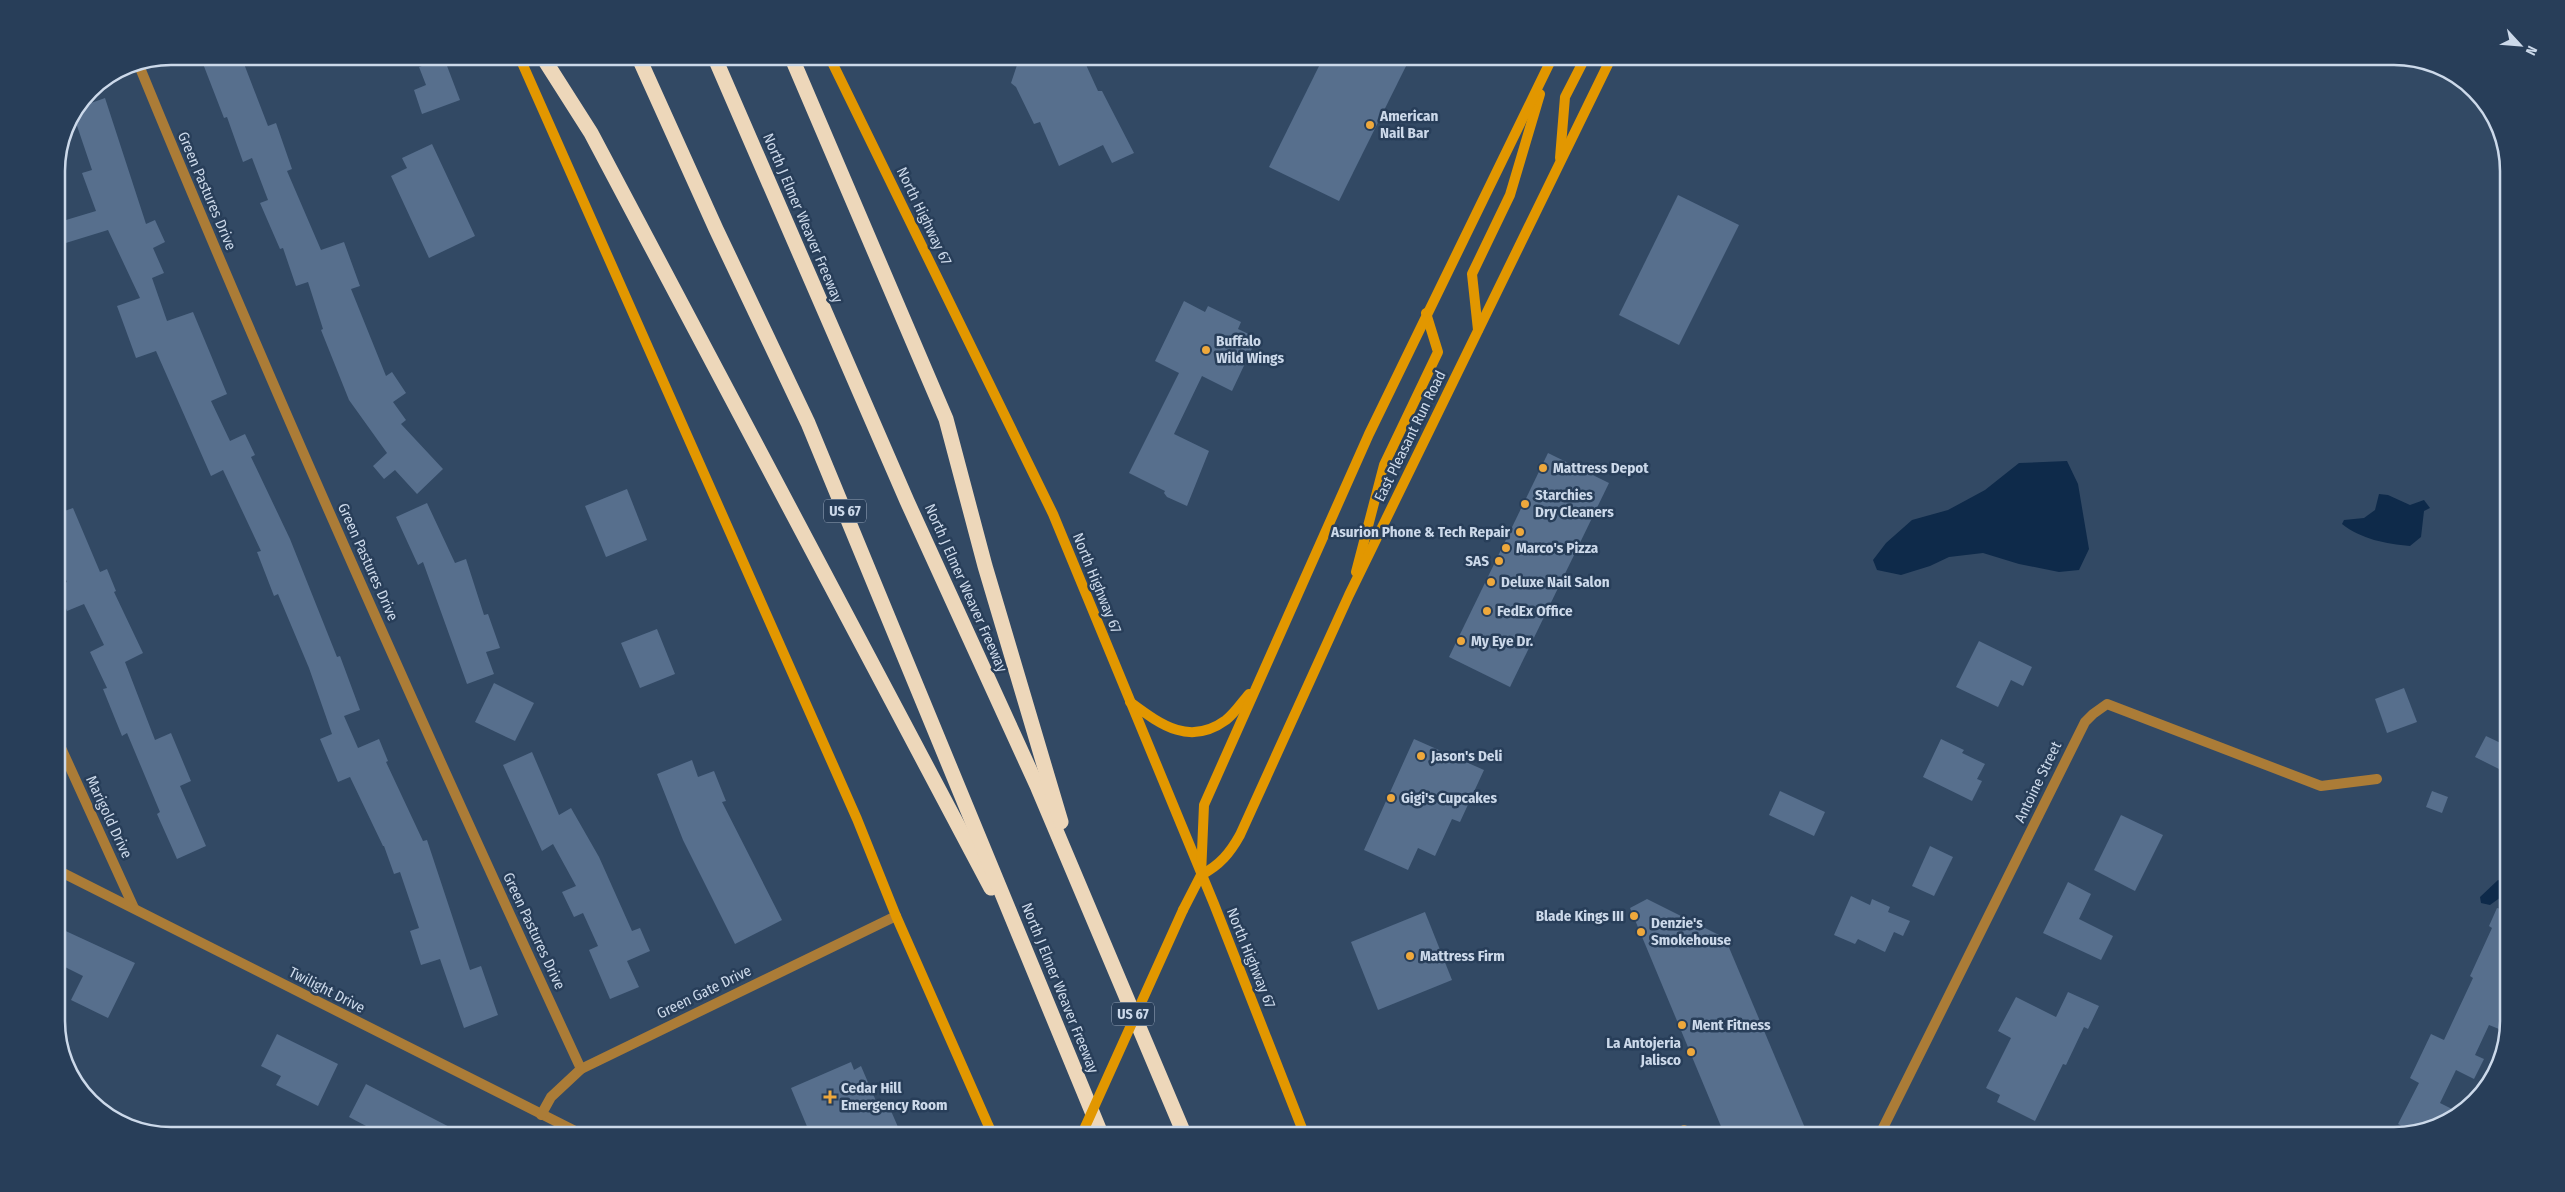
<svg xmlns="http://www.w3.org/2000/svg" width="2565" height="1192" font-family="'Fira Sans Condensed',sans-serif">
	<rect width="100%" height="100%" fill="#324964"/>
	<g fill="#0e2a4a">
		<path d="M 2067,461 L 2078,484 L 2089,549 L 2079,570 L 2059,572 L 2019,564 L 1983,553 L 1949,557 L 1930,566 L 1901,575 L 1877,570 L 1873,560 L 1886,543 L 1912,520 L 1948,510 L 1985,490 L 2019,463 Z"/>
		<path d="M 2379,494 L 2388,495 L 2410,505 L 2424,500 L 2430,508 L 2424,511 L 2421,537 L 2410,546 C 2386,544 2361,539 2342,524 L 2344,520 L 2364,518 L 2375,510 Z"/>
		<path d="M 2498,880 L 2509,885 L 2509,895 L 2506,898 L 2501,897 L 2490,905 L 2481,903 L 2480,897 Z"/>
	</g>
	<g fill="#576f8d">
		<path d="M 200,56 L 241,56 L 268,126 L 276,123 L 292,169 L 287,171 L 321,250 L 344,242 L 360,286 L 351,289 L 386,376 L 392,372 L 406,393 L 393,402 L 406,420 L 401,424 L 443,469 L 417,494 L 395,470 L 384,479 L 373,466 L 387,453 L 349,400 L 321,330 L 323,329 L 308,282 L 296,286 L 283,248 L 280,249 L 260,203 L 268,200 L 252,158 L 243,162 L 227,117 L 224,118 Z"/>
		<path d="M 1020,56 L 1035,61 L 1045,56 L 1082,56 L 1098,91 L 1102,91 L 1134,153 L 1112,163 L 1103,145 L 1059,166 L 1040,122 L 1034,124 L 1016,87 L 1011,83 Z"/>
		<path d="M 1324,56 L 1411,56 L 1339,201 L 1269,167 Z"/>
		<path d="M 444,58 L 460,100 L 422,114 L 414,90 L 426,85 L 419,67 Z"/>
		<path d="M 105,98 L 146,224 L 155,220 L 165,242 L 153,248 L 164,273 L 152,278 L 167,321 L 193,312 L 227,394 L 211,401 L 230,441 L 245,434 L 255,455 L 251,457 L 290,539 L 337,657 L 340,656 L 360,710 L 344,716 L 358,748 L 379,739 L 388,761 L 386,762 L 423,841 L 427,840 L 470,970 L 481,966 L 498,1015 L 464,1028 L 440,959 L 421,965 L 410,931 L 419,928 L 400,872 L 394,874 L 384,846 L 383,846 L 350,777 L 338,782 L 320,739 L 332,734 L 309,668 L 278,594 L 274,596 L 257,552 L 261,551 L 223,470 L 211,476 L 156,351 L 136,358 L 117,306 L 140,298 L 108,230 L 56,246 L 56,223 L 96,211 L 82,173 L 92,170 L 73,114 L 77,108 Z"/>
		<path d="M 432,144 L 475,236 L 429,258 L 391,176 L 407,168 L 402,158 Z"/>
		<path d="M 1678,195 L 1739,225 L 1679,345 L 1619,315 Z"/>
		<path d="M 1184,301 L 1205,312 L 1208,306 L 1241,322 L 1238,329 L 1257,338 L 1232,391 L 1202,376 L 1174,434 L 1209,451 L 1187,506 L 1167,497 L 1164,493 L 1165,491 L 1129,473 L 1179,373 L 1155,361 Z"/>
		<path d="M 1548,453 L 1609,483 L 1510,687 L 1449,657 Z"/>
		<path d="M 627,489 L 647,540 L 606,557 L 585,506 Z"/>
		<path d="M 427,503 L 455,563 L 466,559 L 484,615 L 488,614 L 500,648 L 486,652 L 494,674 L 467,684 L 423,562 L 418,565 L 396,517 Z"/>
		<path d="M 73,508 L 100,572 L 107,569 L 116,591 L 114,592 L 143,653 L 125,662 L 155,740 L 171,733 L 191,781 L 180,786 L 206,846 L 177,859 L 157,814 L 160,812 L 127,733 L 122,736 L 103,689 L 107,688 L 90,652 L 104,645 L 84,604 L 67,611 L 57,586 L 67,582 L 56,557 L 56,514 Z"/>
		<path d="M 657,629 L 675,674 L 640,688 L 621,643 Z"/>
		<path d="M 1979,641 L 2032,667 L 2023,686 L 2011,680 L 1998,707 L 1956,687 Z"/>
		<path d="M 494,683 L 534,703 L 515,741 L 475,722 Z"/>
		<path d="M 2404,688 L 2417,722 L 2387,733 L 2375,699 Z"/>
		<path d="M 2486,736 L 2509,747 L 2509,774 L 2475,757 Z"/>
		<path d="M 1414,739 L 1484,770 L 1460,822 L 1452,819 L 1435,856 L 1418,848 L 1408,870 L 1364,850 Z"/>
		<path d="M 1941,739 L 1964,750 L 1962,753 L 1985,764 L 1977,779 L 1982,781 L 1972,801 L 1923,777 Z"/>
		<path d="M 532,752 L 559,815 L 571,808 L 599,857 L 632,931 L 640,928 L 650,951 L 627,961 L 639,987 L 610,999 L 589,950 L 598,946 L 583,913 L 574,917 L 562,892 L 576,886 L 553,844 L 542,851 L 503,765 Z"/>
		<path d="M 692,760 L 698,777 L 714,771 L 726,801 L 722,802 L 782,920 L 735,944 L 683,840 L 657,774 Z"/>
		<path d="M 1780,791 L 1825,812 L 1814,836 L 1769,815 Z"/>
		<path d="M 2432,791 L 2448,797 L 2442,813 L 2426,807 Z"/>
		<path d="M 2121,815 L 2163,835 L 2135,891 L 2094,870 Z"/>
		<path d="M 1930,846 L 1953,857 L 1934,896 L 1912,886 Z"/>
		<path d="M 2068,882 L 2091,894 L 2079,919 L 2113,936 L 2101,960 L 2043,933 Z"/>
		<path d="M 2509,892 L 2509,1009 L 2499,1029 L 2489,1025 L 2475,1055 L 2484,1059 L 2474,1079 L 2456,1070 L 2440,1103 L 2460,1113 L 2458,1116 L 2411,1131 L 2398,1124 L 2419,1083 L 2410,1078 L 2431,1034 L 2444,1040 L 2473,978 L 2470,976 L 2492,928 L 2489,926 L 2497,908 L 2501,909 Z"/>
		<path d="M 1851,896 L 1870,905 L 1872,899 L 1890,907 L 1888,912 L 1910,921 L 1903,936 L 1894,932 L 1885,952 L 1858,939 L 1855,944 L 1834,935 Z"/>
		<path d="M 1647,899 L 1725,938 L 1805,1128 L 1786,1136 L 1725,1136 L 1630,908 Z"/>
		<path d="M 1425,912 L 1452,980 L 1378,1010 L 1351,942 Z"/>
		<path d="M 57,927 L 135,963 L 108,1018 L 71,1000 L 83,976 L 57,963 Z"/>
		<path d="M 2068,992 L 2099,1006 L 2088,1029 L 2084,1027 L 2066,1065 L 2063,1064 L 2035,1121 L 1997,1102 L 2000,1095 L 1986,1088 L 2011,1038 L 1998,1031 L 2016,997 L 2056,1017 Z"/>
		<path d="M 277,1034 L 338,1064 L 318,1106 L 276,1085 L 281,1076 L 261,1066 Z"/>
		<path d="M 851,1062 L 854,1070 L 861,1066 L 879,1108 L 888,1104 L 898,1127 L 876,1136 L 811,1136 L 791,1088 Z"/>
		<path d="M 366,1084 L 467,1136 L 385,1136 L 349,1117 Z"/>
	</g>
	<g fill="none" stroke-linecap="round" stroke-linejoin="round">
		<g stroke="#ab7c37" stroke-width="10">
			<path d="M 138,63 C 277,402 427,736 581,1069"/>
			<path d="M 57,739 L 134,908"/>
			<path d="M 57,870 L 585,1136"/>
			<path d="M 541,1115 L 551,1097 L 581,1069 L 896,916"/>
			<path d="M 1684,1130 L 1686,1136"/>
			<path d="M 1879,1136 L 2085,722 L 2093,714 L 2107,704 L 2321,786 L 2377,779"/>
		</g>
		<g stroke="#e29700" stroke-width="10">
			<path d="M 519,56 L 857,819 L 896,916 L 993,1136"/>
			<path d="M 829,56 L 1053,514 L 1214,904 L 1305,1136"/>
			<path d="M 1560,158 L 1565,97 L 1586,56"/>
			<path d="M 1478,330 L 1472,274 L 1510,195 L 1540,94"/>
			<path d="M 1356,572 L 1384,465 L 1438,352 L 1426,313"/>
			<path d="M 1130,702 C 1160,724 1189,747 1226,720 C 1235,713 1242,702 1249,694"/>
			<path d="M 1201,875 C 1220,865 1230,853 1240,835 L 1349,595 L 1612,56"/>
			<path d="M 1183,910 L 1201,875 L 1204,805 L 1369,434 L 1553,56"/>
		</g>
		<g stroke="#edd7ba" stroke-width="15">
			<path d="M 542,56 L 591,133 L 991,888"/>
			<path d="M 638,56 L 716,229 L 808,423 L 1102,1136"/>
			<path d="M 714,56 L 907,501 L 1038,788 L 1185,1136"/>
			<path d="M 791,56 L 946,419 L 985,566 L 1061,822"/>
		</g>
		<path stroke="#e29700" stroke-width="10" d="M 1081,1136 L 1183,910"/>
	</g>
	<g fill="#eea83c" stroke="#283e59" stroke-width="2">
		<circle cx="1370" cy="125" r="5"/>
		<circle cx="1206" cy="350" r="5"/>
		<circle cx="1543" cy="468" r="5"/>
		<circle cx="1525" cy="504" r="5"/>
		<circle cx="1520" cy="532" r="5"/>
		<circle cx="1506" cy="548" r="5"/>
		<circle cx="1499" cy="561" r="5"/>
		<circle cx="1491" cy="582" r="5"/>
		<circle cx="1487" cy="611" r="5"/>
		<circle cx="1461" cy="641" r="5"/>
		<circle cx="1421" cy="756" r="5"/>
		<circle cx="1391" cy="798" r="5"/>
		<circle cx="1634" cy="916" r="5"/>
		<circle cx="1641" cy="932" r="5"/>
		<circle cx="1410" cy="956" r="5"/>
		<circle cx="1682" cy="1025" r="5"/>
		<circle cx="1691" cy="1052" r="5"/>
		<path d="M827.5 1089.5h5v5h5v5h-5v5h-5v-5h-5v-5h5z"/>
	</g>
	<g text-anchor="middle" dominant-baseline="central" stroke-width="5" stroke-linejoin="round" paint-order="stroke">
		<g fill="#283e59" stroke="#9baabe" stroke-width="1">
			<rect x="824" y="499.5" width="42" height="23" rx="4"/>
			<rect x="1112" y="1002.5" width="42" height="23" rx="4"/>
		</g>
		<g font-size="14" font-weight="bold" fill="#ccd9ea">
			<text x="845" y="511">US 67</text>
			<text x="1133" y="1014">US 67</text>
		</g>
		<g font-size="15" font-weight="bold" fill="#ccd9ea" stroke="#283e59" text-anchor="start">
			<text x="1380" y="116">American<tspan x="1380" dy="17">Nail Bar</tspan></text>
			<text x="1216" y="341">Buffalo<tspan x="1216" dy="17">Wild Wings</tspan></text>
			<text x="1553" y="468">Mattress Depot</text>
			<text x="1535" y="495">Starchies<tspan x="1535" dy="17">Dry Cleaners</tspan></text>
			<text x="1510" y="532" text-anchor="end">Asurion Phone &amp; Tech Repair</text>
			<text x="1516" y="548">Marco's Pizza</text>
			<text x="1489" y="561" text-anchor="end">SAS</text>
			<text x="1501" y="582">Deluxe Nail Salon</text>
			<text x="1497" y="611">FedEx Office</text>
			<text x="1471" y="641">My Eye Dr.</text>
			<text x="1431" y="756">Jason's Deli</text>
			<text x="1401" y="798">Gigi's Cupcakes</text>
			<text x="1624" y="916" text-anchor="end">Blade Kings III</text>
			<text x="1651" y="923">Denzie's<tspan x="1651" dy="17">Smokehouse</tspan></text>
			<text x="1420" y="956">Mattress Firm</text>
			<text x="1692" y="1025">Ment Fitness</text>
			<text x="1681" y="1043" text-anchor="end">La Antojeria<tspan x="1681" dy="17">Jalisco</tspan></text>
			<text x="841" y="1088">Cedar Hill<tspan x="841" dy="17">Emergency Room</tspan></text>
		</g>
		<g font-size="15" fill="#ccd9ea" stroke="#283e59">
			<text transform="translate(207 191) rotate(67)">Green Pastures Drive</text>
			<text transform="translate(924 216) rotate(64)">North Highway 67</text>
			<text transform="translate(803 218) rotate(67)">North J Elmer Weaver Freeway</text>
			<text transform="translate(1410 436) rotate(-64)">East Pleasant Run Road</text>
			<text transform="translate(368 562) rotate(66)">Green Pastures Drive</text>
			<text transform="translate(1097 583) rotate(68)">North Highway 67</text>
			<text transform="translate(966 588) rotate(66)">North J Elmer Weaver Freeway</text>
			<text transform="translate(2038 782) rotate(-64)">Antoine Street</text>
			<text transform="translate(109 817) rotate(65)">Marigold Drive</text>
			<text transform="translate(534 931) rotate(65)">Green Pastures Drive</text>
			<text transform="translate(1251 958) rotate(68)">North Highway 67</text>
			<text transform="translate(1060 988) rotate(68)">North J Elmer Weaver Freeway</text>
			<text transform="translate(327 990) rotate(27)">Twilight Drive</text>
			<text transform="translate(704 992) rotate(-26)">Green Gate Drive</text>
		</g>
	</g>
	<path d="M0 0H2565V1192H0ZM171 65H2394A106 106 0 0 1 2500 171V1021A106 106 0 0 1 2394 1127H171A106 106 0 0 1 65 1021V171A106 106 0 0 1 171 65Z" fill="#283e59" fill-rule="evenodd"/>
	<path fill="none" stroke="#ccd9ea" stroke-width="2.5" d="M171 65H2394A106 106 0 0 1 2500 171V1021A106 106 0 0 1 2394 1127H171A106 106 0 0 1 65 1021V171A106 106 0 0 1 171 65Z"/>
	<g transform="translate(2520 45) rotate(116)" stroke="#283e59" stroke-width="4" paint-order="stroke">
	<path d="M0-4L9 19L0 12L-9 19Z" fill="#ccd9ea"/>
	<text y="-8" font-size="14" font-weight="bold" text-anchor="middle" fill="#ccd9ea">N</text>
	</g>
</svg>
